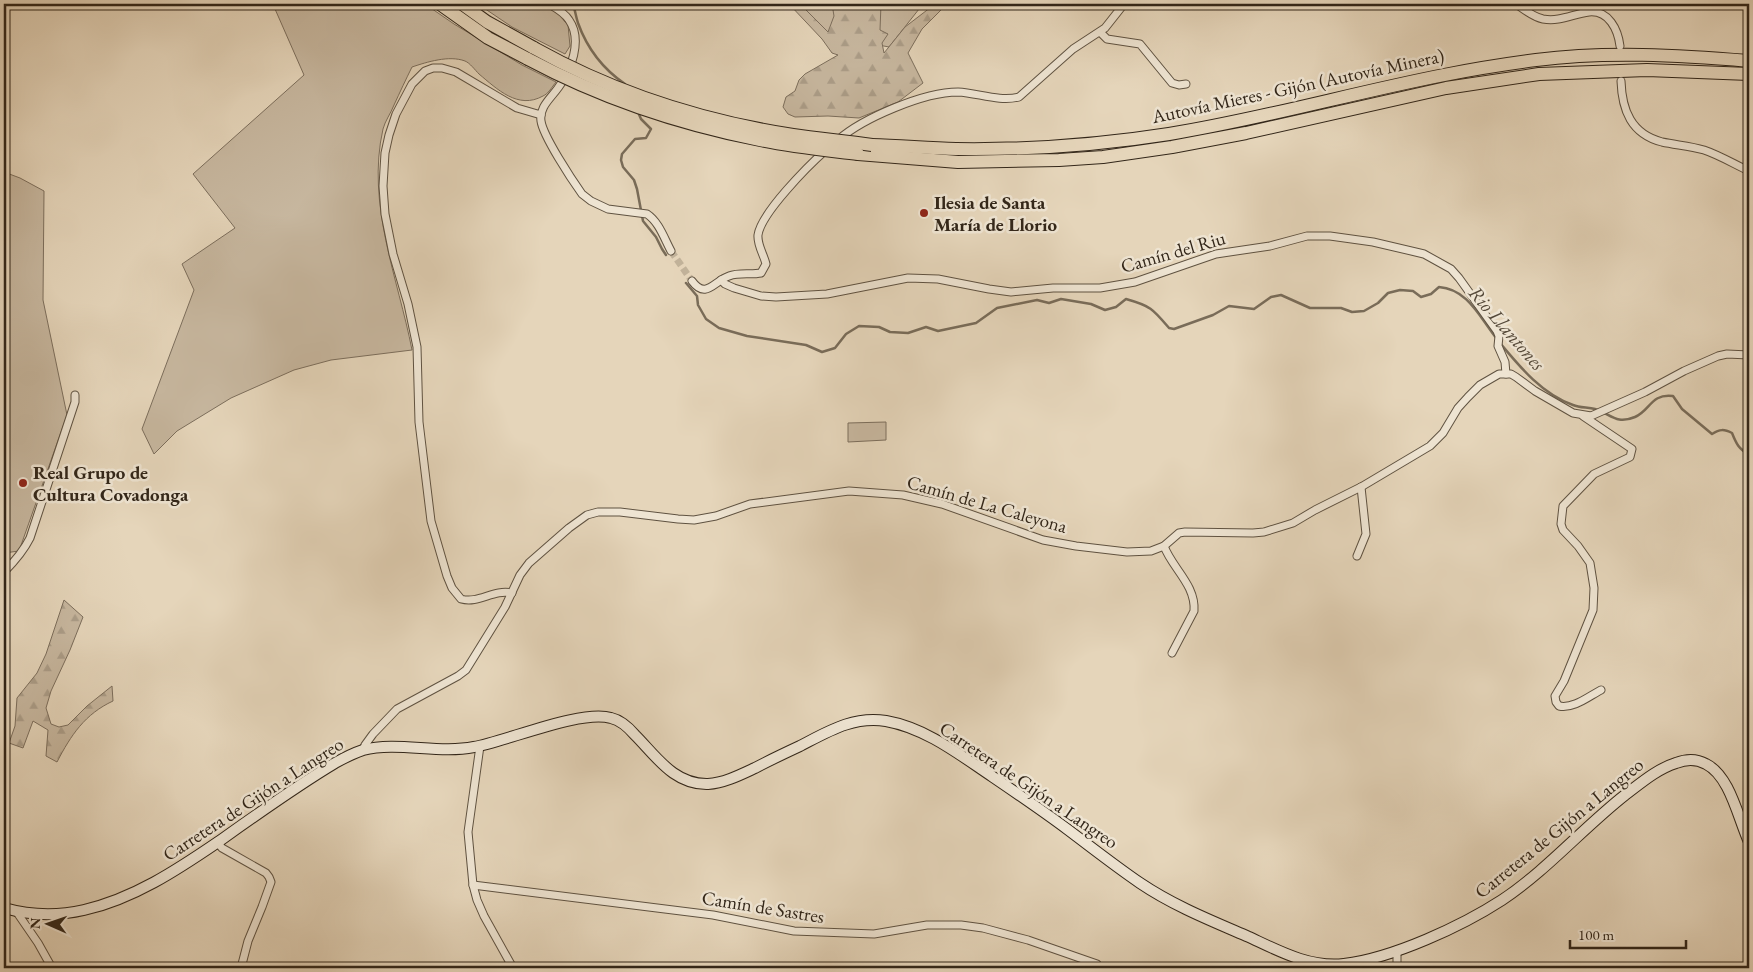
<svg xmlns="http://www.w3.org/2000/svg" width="1753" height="972" font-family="'EB Garamond',serif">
	<defs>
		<pattern id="forest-firs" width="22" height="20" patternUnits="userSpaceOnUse" patternTransform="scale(1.25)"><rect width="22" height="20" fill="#c7b79f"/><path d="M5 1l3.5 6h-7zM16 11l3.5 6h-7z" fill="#ab9d88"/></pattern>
	</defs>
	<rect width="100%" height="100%" fill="#e5d5ba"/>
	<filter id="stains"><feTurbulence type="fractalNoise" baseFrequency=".004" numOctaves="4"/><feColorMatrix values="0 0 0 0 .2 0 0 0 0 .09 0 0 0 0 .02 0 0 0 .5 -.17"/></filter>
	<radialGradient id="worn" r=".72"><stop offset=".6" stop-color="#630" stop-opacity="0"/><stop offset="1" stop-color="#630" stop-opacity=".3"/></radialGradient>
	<g fill="#c7b79f" stroke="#7c6e5c">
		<path d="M 288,4 L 425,4 L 454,24 L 522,65 L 556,82 C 552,87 548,94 543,96 C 518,110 497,89 479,74 C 475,70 470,63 465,61 C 449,55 427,62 412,67 C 406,79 400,92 394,105 C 391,113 385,121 383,129 C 366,204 398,278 412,350 L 331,360 L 294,370 L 231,398 L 177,431 L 154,454 L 142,429 L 194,290 L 182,264 L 235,228 L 193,174 L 304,75 L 275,9 Z"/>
		<path d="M 478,4 L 543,4 L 554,9 L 568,25 L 570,46 L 565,54 L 512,27 Z"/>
		<path d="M 798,4 L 923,4 L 889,47 L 826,35 Z"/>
		<path d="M 4,172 L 20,178 L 44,191 L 43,300 L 67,415 L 19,551 L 4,553 Z"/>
		<path d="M 886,422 L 886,440 L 848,442 L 848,423 Z"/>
	</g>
	<g fill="url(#forest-firs)" stroke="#7c6e5c">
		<path d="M 789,4 L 800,4 L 828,32 L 834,16 L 832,4 L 881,4 L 880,30 L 888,34 L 882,43 L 884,53 L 905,27 L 935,4 L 947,4 L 922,29 L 908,53 L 923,83 L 898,102 L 859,118 L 828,116 L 795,117 L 788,114 L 783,107 L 786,97 L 795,91 L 799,80 L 805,74 L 838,55 L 832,53 L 822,39 Z"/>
		<path d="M 64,600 L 83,617 L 70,650 L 51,691 L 46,708 L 51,724 L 59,727 L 68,725 L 87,706 L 112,686 L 113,701 C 85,714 71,735 57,762 L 46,756 L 48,730 L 33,721 L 23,748 L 9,743 L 15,726 L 17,698 L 37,673 L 46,654 Z"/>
	</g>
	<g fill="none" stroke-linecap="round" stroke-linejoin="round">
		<g stroke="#796c59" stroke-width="2.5">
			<path d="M 573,4 C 575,10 576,17 578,23 C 587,48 603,69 625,84"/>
			<path d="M 638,112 L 641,119 L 651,129 L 646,138 L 635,139 L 622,154 L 621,160 L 623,167 L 634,180 L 637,189 L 643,221 L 656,237 L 662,249 L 666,255"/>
			<path d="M 686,283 L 697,296 L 698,305 L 706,319 L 719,328 L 747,336 L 806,345 L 822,352 L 835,348 L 846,334 L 859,326 L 879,327 L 890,332 L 908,333 L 926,327 L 938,331 L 976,323 L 997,308 L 1037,300 L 1049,303 L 1061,299 L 1091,304 L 1105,310 L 1116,307 L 1126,299 C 1151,306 1153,309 1169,328 L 1174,329 L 1213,315 L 1229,306 L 1254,309 L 1271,297 L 1281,295 L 1310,308 L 1341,308 L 1352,312 L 1364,311 L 1378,303 L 1388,293 L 1400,290 L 1413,291 L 1421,297 L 1431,294 L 1439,287 C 1468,289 1480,318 1497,339"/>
			<path d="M 1500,343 C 1520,367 1542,394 1573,405 C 1580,408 1588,407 1595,409 C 1611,414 1616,425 1635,417 C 1650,411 1651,393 1673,396 L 1682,409 L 1712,434 C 1720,429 1724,429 1732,433 C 1736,443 1739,450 1749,454"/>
		</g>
		<path stroke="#c1b29a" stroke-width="7" stroke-dasharray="7 3.5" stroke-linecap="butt" d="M 671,251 L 692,281"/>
		<g stroke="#5f5241" stroke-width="9">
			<g id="street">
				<path d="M 549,4 C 556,8 564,12 569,20 C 583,40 571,71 558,88 C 551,98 539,107 541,121 C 543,136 572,180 582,194 L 591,201 L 608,209 L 647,214 C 659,222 664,238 671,251"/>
				<path d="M 1516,4 C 1525,10 1533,17 1543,19 C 1560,22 1573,14 1589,12 C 1609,10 1618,30 1620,46"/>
				<path d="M 1100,32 L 1107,39 L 1140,44 L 1172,83 L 1179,85 L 1186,84"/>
				<path d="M 1621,81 C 1622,110 1631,134 1662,142 C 1676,145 1690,146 1704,150 C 1719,155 1734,164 1749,171"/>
				<path d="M 838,140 C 863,118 924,92 958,92 C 978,93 999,102 1019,97 L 1073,49 L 1105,28 L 1124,4"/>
				<path d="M 721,280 L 725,284 L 734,288 L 761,296 L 776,297 L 827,294 L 908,278 L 938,279 L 989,289 L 1011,292 L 1053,288 L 1100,288 L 1135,282 L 1216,254 L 1270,246 L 1307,236 L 1330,236 L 1373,242 L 1424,254 L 1451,269 L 1459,278 L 1497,331 L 1499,336 L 1498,346 L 1505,362 L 1506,374"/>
				<path d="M 692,281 C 706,300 714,281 729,276 C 739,272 751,275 761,273 L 766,264 C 764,255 757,245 758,235 C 761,213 809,165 826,150"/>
				<path d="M 1583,416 L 1632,449 L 1630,457 L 1594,474 L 1563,506 L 1561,524 L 1563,530 L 1578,546 L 1590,563 L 1594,588 L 1593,610 L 1564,681 L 1555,696 L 1556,702 L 1559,706 C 1574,709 1589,696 1601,690"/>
				<path d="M 1164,546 C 1172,568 1196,585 1194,611 L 1172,653"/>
				<path d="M 1357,556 L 1366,534 L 1361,487"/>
				<path d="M 4,572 C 15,561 23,552 30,538 L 75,402 L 75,395"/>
				<path d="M 512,593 C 493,589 479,604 461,599 L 452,588 L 447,576 L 431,521 L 419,422 L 417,347 L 408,304 L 393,254 L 385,214 L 383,186 L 385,153 L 389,135 L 396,114 L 412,84 L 425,71 L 433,68 L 442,68 L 456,72 L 517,108 L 541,115"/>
				<path d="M 480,746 L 468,832 L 473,885 L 477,900 L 484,916 L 513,968"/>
				<path d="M 363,750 L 365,745 L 373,734 L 397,709 L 458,676 L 466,670 L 505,607 L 520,575 L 529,563 L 569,528 L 587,515 L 598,512 L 620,512 L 678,519 L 694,520 L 716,516 L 750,504 L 849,491 L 903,495 L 942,504 L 1043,540 L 1076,546 L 1127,552 L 1151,551 L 1164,546 L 1179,533 L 1185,532 L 1253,533 L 1264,532 L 1293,523 L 1315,510 L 1361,487 L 1430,446 L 1443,433 L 1458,408 L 1468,397 L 1480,385 L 1499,374 L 1511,374 L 1516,377 L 1535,391 L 1573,413 L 1591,416 L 1645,392 L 1684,371 L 1718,356 L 1727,354 L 1749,355"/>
				<path d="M 217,842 L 222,848 L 266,873 L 269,877 L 271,882 L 262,907 L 248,941 L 241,968"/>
				<path d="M 473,885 L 713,915 L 794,931 L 874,934 L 927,925 L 961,925 L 983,928 L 1028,940 L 1097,964 L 1100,968"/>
				<path d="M 16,911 L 38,943 L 52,968"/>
				<path d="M 1397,950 L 1397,968"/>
			</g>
		</g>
		<g stroke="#322619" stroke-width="12">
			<path id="secondary" d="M 4,908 C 29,915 58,916 84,910 C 133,899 177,870 218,842 C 256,815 295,787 335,763 C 344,758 354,753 363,750 C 397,741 438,754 474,747 C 507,741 582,709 611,718 C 620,720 629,728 635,735 C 656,756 674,785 708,784 C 724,783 740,775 755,768 C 770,760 785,753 800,746 C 829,731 853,716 886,721 C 926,728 960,755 993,777 C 1018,794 1043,811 1067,829 C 1091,847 1115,866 1140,883 C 1174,906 1212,921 1249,937 C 1279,951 1310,968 1344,964 C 1393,958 1462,926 1502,900 C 1547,870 1583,828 1625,795 C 1641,783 1657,769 1676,763 C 1686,759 1697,759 1706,764 C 1730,776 1738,818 1749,842"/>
		</g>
		<g stroke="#322619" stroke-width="14">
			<g id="highway">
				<path d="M 440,4 L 488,38 L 528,59"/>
				<path d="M 462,4 L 487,22 L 534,48"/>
				<path d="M 872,145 C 900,146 928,148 956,149 C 1028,150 1099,145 1169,134 C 1262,119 1352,93 1444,75 C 1474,69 1505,64 1536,60 C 1606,51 1679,55 1749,61"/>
				<path d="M 858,154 L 958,162 L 1059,160 L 1103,157 L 1172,147 L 1246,133 L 1446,88 L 1539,74 L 1647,70 L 1749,74"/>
			</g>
		</g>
		<use href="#street" stroke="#eee4d2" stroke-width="7"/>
		<use href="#secondary" stroke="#eee4d2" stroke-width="10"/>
		<use href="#highway" stroke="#e5d5ba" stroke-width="12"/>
		<g stroke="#322619" stroke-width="14" stroke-linecap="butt">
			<g id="highway-bridge">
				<path d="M 534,48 C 613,92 703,121 793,135 C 819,139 846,141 872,145"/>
				<path d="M 528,59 C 601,98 679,124 760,140 C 792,147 825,150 858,154"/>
			</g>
		</g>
		<use href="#highway-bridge" stroke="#e5d5ba" stroke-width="12"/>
	</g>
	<g fill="#8f2418" stroke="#eee4d2" stroke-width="2">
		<circle cx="924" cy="213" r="5"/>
		<circle cx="23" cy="483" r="5"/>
	</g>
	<g text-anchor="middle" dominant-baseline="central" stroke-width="5" stroke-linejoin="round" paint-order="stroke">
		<g font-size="19" fill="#322619" stroke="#eee4d2">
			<text transform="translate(1298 86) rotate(-12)">Autovía Mieres - Gijón (Autovía Minera)</text>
			<text transform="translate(1173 252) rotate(-16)">Camín del Riu</text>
			<text transform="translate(987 504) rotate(16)">Camín de La Caleyona</text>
			<text transform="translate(1029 785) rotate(34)">Carretera de Gijón a Langreo</text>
			<text transform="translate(253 799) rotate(-33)">Carretera de Gijón a Langreo</text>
			<text transform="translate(1559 828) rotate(-39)">Carretera de Gijón a Langreo</text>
			<text transform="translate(763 907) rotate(9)">Camín de Sastres</text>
		</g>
		<g font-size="19" font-weight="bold" fill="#322619" stroke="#eee4d2" text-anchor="start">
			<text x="934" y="202">Ilesia de Santa<tspan x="934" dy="22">María de Llorio</tspan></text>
			<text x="33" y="472">Real Grupo de<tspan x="33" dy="22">Cultura Covadonga</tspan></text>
		</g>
		<g font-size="20" font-style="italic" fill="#554939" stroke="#eee4d2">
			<text transform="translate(1507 328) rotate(49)">Rio Llantones</text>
		</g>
	</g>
	<rect width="1753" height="972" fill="none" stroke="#e5d5ba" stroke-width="20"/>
	<rect x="5" y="5" width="1743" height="962" fill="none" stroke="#322619" stroke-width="2.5"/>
	<rect x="10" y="10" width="1733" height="952" fill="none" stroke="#322619"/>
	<g transform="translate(48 924) rotate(272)" stroke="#eee4d2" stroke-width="4" paint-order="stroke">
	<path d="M0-4L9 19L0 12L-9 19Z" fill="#322619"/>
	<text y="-8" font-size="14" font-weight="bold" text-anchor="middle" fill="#322619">N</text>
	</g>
	<path d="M1570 940v8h116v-8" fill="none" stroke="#322619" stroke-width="2.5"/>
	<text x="1578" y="940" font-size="15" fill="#322619" stroke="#eee4d2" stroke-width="4" paint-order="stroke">100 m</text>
	<rect width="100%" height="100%" filter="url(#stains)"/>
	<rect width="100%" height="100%" fill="url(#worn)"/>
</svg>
